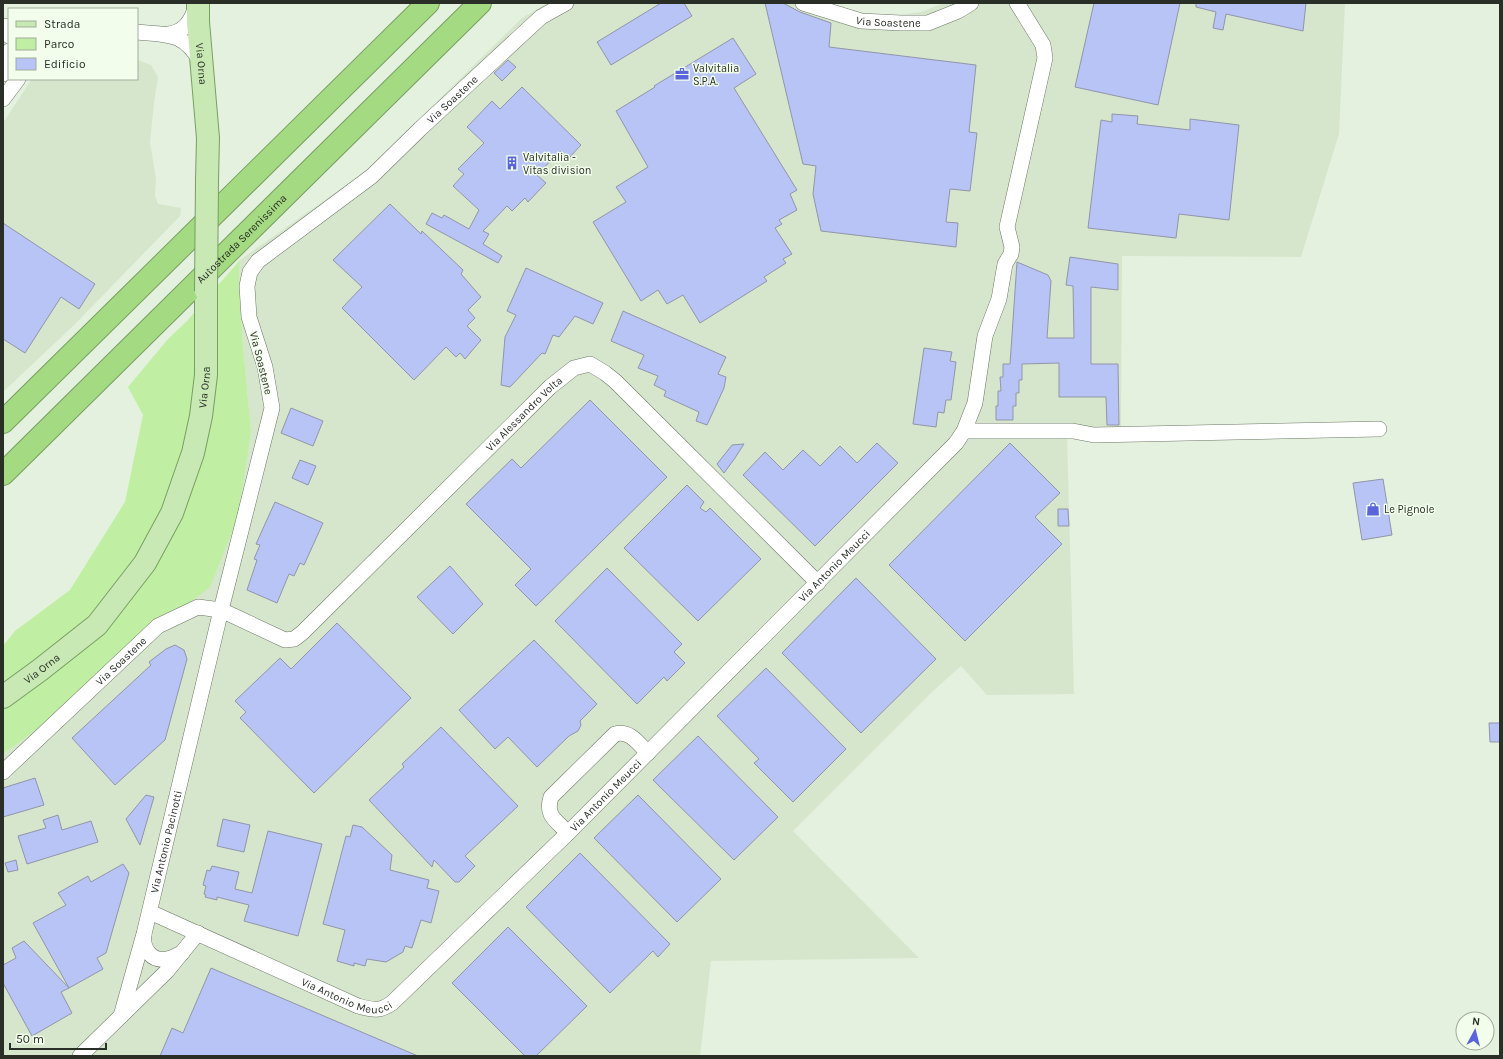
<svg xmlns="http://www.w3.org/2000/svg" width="1503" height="1059" font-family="Karla,sans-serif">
	<rect width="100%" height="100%" fill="#e4f1de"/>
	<g fill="#d6e6cc">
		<path d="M 547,3 L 799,3 L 850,16 L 889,16 L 921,12 L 944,3 L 1345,3 L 1339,134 L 1301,257 L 1122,256 L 1121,428 L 1067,434 L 1074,694 L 987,695 L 961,666 L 932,692 L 793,831 L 919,958 L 711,961 L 700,1056 L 3,1056 L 3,754 L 56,716 L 251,431 L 243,346 L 239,280 L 240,260 L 366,171 L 522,18 Z"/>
		<path d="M 137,60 L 151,65 L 158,77 L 154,103 L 150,142 L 156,179 L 155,196 L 158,204 L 181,208 L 180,216 L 75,324 L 3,392 L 3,123 L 32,79 L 137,79 Z"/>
	</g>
	<path fill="#c0efa3" d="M 240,260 L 239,280 L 243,346 L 251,431 L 238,517 L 210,587 L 117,658 L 56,716 L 3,754 L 3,646 L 15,631 L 70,590 L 125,502 L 143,415 L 128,387 L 168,339 L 187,321 Z"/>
	<g fill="#b8c3f6" stroke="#9195a9">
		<path d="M 661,3 L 684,3 L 692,16 L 611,65 L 597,42 Z"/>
		<path d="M 765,3 L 783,3 L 800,12 L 831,23 L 829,47 L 976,65 L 969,132 L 977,133 L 970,191 L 950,189 L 946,222 L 958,223 L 956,247 L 821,231 L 813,194 L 816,166 L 803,164 Z"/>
		<path d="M 1094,3 L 1180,3 L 1158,105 L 1075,87 Z"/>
		<path d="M 1196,3 L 1306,3 L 1303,31 L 1226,14 L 1223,30 L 1213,28 L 1216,12 L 1196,7 Z"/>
		<path d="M 733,38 L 756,74 L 734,88 L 797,190 L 790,194 L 797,210 L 779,220 L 782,224 L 775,228 L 792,254 L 783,259 L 786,263 L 764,277 L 767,281 L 700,323 L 683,295 L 667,304 L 658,290 L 641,301 L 593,222 L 626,202 L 616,187 L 648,167 L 616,111 L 655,87 L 654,86 Z"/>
		<path d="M 508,60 L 516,67 L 502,81 L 494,73 Z"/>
		<path d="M 522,87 L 581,145 L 568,159 L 560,151 L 537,175 L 546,183 L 528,202 L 525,198 L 512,211 L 507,206 L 483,231 L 489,234 L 483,244 L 502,256 L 498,263 L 426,224 L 432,213 L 442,218 L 444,215 L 469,229 L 479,210 L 453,186 L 464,174 L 458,169 L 484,143 L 467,127 L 492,101 L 500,109 Z"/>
		<path d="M 1112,114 L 1138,116 L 1137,124 L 1190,130 L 1190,119 L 1239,125 L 1229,220 L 1179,214 L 1176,238 L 1088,228 L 1101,120 L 1112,122 Z"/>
		<path d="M 390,204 L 421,234 L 422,231 L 463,270 L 461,274 L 481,297 L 468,310 L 475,318 L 467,326 L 481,340 L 465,359 L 460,353 L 456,357 L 446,347 L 414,380 L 342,308 L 362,287 L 333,260 Z"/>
		<path d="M 3,223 L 95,284 L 79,309 L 61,297 L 25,353 L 3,339 Z"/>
		<path d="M 1070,257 L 1118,264 L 1118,290 L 1091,287 L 1091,364 L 1118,364 L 1119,425 L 1107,425 L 1106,397 L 1059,397 L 1059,363 L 1022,364 L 1022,380 L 1019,380 L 1019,393 L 1016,393 L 1016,406 L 1013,406 L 1013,420 L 996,420 L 996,406 L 998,406 L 998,391 L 1001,391 L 1000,377 L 1003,377 L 1003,364 L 1010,364 L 1017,262 L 1048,275 L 1051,281 L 1047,338 L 1074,338 L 1073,286 L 1066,285 Z"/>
		<path d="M 526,268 L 603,303 L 593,324 L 575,316 L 559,337 L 553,335 L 545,354 L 542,353 L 510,387 L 501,385 L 505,337 L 516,315 L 507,311 Z"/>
		<path d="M 623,311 L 726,357 L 718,374 L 726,377 L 724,388 L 707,425 L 696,421 L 699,412 L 664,396 L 666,391 L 654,385 L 658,376 L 638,368 L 644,355 L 611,341 Z"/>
		<path d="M 924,348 L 952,352 L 950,361 L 956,362 L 951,400 L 946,400 L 944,413 L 938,412 L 936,427 L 913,424 Z"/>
		<path d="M 590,400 L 667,477 L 536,606 L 515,585 L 531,569 L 466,504 L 512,459 L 521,468 Z"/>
		<path d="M 291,408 L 323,421 L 313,446 L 281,433 Z"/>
		<path d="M 877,443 L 898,463 L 815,546 L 743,475 L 765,452 L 783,470 L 803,450 L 820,466 L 840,446 L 857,463 Z"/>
		<path d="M 1010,443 L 1060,493 L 1035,517 L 1062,544 L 965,641 L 889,565 Z"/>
		<path d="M 744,444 L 735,458 L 724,473 L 717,464 L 732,445 Z"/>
		<path d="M 300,460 L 316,466 L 308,485 L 292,478 Z"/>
		<path d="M 1383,479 L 1392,535 L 1362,540 L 1353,483 Z"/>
		<path d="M 687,485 L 704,502 L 700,508 L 706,512 L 710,508 L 761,559 L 698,621 L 624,548 Z"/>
		<path d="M 275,502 L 323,523 L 304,565 L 300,563 L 294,576 L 289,574 L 277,603 L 247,590 L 257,560 L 254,559 L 260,545 L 256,544 Z"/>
		<path d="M 1058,509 L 1068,509 L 1069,526 L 1058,526 Z"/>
		<path d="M 450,566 L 483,604 L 453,634 L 417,597 Z"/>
		<path d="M 607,568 L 682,644 L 674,652 L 685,663 L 667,681 L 664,677 L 637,704 L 555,621 Z"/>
		<path d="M 856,578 L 936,659 L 861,733 L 782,653 Z"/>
		<path d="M 337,623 L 411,698 L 314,793 L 240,718 L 246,712 L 235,701 L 280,658 L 291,669 Z"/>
		<path d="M 534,640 L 597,704 L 580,721 L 581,725 L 578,731 L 569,736 L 537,767 L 508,737 L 495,749 L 459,710 Z"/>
		<path d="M 175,645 L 184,650 L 187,659 L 165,740 L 115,785 L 72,738 L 151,665 L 149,662 L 166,649 Z"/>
		<path d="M 766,668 L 846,749 L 793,802 L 754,763 L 759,759 L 717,716 Z"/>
		<path d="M 1489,723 L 1500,723 L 1500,742 L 1490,742 Z"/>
		<path d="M 441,727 L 518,806 L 465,856 L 475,866 L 459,882 L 455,882 L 434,860 L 432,867 L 369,800 L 404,767 L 402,764 Z"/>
		<path d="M 698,736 L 778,817 L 734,860 L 653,780 Z"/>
		<path d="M 35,778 L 44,805 L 3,817 L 3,788 Z"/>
		<path d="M 146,795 L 154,797 L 140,845 L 126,819 Z"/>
		<path d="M 638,795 L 721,879 L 677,922 L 594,838 Z"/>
		<path d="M 58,815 L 62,830 L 91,821 L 98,842 L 27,864 L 18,836 L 46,828 L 43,820 Z"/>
		<path d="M 223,819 L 250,825 L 244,852 L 217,846 Z"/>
		<path d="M 353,825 L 362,827 L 392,855 L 390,870 L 429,880 L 427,888 L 439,891 L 431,923 L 421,920 L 412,948 L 405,946 L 403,952 L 386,962 L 367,959 L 365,966 L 354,963 L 354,966 L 337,961 L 345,930 L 323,924 L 346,836 L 350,837 Z"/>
		<path d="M 268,831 L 322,844 L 298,936 L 244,921 L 249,905 L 217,897 L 217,900 L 205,897 L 206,895 L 204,894 L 206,886 L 203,885 L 207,870 L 210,871 L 212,866 L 239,872 L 235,889 L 252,893 Z"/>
		<path d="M 580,853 L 670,944 L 658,957 L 653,951 L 610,993 L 526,907 Z"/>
		<path d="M 16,860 L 18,870 L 8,872 L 5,863 Z"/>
		<path d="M 123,864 L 129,873 L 106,953 L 97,958 L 103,969 L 69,988 L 33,923 L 66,905 L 58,893 L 88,876 L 91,882 Z"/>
		<path d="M 508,927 L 587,1006 L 536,1056 L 525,1056 L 452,983 Z"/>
		<path d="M 24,941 L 69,988 L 61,992 L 72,1013 L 32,1036 L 3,983 L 3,965 L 16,958 L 12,948 Z"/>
		<path d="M 211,968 L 418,1056 L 160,1056 L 172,1028 L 183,1033 Z"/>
	</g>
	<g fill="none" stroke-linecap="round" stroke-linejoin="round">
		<g stroke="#6c7766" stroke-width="16">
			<g id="minor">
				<path id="s1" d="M 803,3 L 861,21 L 901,23 L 928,23 L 958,11 L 971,3"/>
				<path d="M 5,26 L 9,36"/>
				<path d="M 137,32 C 169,35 183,32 201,62"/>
				<path d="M 168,34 C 184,33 191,21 196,7"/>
				<path d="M 3,74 L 9,51"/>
				<path d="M 3,99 L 18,79"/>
				<path d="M 964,431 L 1073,431 L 1094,435 L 1379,429"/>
				<path id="s2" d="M 3,772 L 158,626 L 198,607 L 221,610 L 272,408 L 265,367 L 249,317 L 247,286 L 250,272 L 258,261 L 372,176 L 420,129 L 541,17 L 566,3"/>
				<path d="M 568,833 C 556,820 545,816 551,797 L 615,734 C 630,730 638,743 648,753"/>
				<path id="s3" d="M 150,912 L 358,1006 C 373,1010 379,1012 392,1003 L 568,833 L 956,443 L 964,431 L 975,403 L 985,336 L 999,299 L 1005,264 L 1011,254 L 1012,247 L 1007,227 L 1045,58 L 1043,45 L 1017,3"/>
				<path d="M 144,935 C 142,949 152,962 167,959 C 172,958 177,955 182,953"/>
				<path id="s4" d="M 121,1016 L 144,934 L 221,610 L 285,640 L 294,639 L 302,633 L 550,387 L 574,368 L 590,364 L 605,373 L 615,381 L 818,583"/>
				<path d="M 80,1056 L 167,971 L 198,933"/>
			</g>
		</g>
		<g stroke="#799e62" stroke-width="24">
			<g id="primary">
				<path id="s5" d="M 198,3 L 198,22 L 208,138 L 207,180"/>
				<path id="s6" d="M 3,697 L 40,670 L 97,625 L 145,563 L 172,513 L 193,453 L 201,416 L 206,375 L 206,291"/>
			</g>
		</g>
		<g stroke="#799e62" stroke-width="24">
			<g id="motorway">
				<path d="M 3,422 L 428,3"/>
				<path id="s7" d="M 3,474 L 480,3"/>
			</g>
		</g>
		<use href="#minor" stroke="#fff" stroke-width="15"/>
		<use href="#primary" stroke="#c8e9b4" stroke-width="22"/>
		<use href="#motorway" stroke="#a4da82" stroke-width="22"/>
		<g stroke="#799e62" stroke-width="24" stroke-linecap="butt">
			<path id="primary-bridge" d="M 206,291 L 207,180"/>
		</g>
		<use href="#primary-bridge" stroke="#c8e9b4" stroke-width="22"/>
	</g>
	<defs>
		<g id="office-bare" transform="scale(1.08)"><path d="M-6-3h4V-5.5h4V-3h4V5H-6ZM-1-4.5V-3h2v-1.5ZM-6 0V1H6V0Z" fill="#5a65dc" stroke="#f2feeb" stroke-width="2.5" paint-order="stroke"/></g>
		<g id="building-bare" transform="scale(1.08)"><path d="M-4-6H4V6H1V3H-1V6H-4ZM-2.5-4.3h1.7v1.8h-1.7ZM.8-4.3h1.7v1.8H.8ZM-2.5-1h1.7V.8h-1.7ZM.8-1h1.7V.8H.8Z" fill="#5a65dc" stroke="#f2feeb" stroke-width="2.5" paint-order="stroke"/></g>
		<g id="shop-bare" transform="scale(1.08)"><path d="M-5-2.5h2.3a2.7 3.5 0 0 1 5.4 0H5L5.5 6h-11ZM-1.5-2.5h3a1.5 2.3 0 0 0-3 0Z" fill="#5a65dc" stroke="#f2feeb" stroke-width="2.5" paint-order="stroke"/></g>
	</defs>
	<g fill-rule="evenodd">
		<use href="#office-bare" x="682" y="74"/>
		<use href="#building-bare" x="512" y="163"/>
		<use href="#shop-bare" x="1373" y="509"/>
	</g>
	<g text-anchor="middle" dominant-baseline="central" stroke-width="3" stroke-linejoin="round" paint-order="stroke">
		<g font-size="11" fill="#292e27" stroke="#f2feeb">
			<text stroke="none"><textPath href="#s1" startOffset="88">Via Soastene</textPath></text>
			<text stroke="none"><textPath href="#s5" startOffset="61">Via Orna</textPath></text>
			<text stroke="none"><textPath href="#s2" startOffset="895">Via Soastene</textPath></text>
			<text stroke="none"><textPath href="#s7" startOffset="335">Autostrada Serenissima</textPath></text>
			<text transform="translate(261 363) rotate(76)">Via Soastene</text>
			<text stroke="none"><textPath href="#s6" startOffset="384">Via Orna</textPath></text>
			<text stroke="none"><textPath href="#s4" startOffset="820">Via Alessandro Volta</textPath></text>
			<text stroke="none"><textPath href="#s3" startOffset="886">Via Antonio Meucci</textPath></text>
			<text stroke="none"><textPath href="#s2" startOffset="162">Via Soastene</textPath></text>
			<text stroke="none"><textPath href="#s6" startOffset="48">Via Orna</textPath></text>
			<text stroke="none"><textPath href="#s3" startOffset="562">Via Antonio Meucci</textPath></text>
			<text stroke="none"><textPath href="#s4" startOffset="180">Via Antonio Pacinotti</textPath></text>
			<text stroke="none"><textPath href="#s3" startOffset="215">Via Antonio Meucci</textPath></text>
		</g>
		<g font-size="11" fill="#292e27" stroke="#f2feeb" text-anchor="start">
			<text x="693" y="68">Valvitalia<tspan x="693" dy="13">S.P.A.</tspan></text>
			<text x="523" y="157">Valvitalia -<tspan x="523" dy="13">Vitas division</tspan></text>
			<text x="1384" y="509">Le Pignole</text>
		</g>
	</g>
	<rect width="1503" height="1059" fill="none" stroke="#292e27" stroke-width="8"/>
	<rect x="8" y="8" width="130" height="72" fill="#f2feeb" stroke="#a2ab9d"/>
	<rect x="16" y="21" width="20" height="6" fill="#c8e9b4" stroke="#a2ab9d"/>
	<text x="44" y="28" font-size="12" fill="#292e27">Strada</text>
	<rect x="16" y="38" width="20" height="12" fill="#c0efa3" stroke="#a2ab9d"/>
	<text x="44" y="48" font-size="12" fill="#292e27">Parco</text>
	<rect x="16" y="58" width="20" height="12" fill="#b8c3f6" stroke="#a2ab9d"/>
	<text x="44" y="68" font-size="12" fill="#292e27">Edificio</text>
	<g transform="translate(1475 1031) rotate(7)"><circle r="19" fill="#f2feeb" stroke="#a2ab9d"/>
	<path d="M0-3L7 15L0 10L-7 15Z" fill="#5a65dc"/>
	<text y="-6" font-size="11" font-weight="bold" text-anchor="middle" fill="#292e27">N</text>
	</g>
	<path d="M10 1043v6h96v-6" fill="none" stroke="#292e27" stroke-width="2"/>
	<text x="16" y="1043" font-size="12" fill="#292e27" stroke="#f2feeb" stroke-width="3" paint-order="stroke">50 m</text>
</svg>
